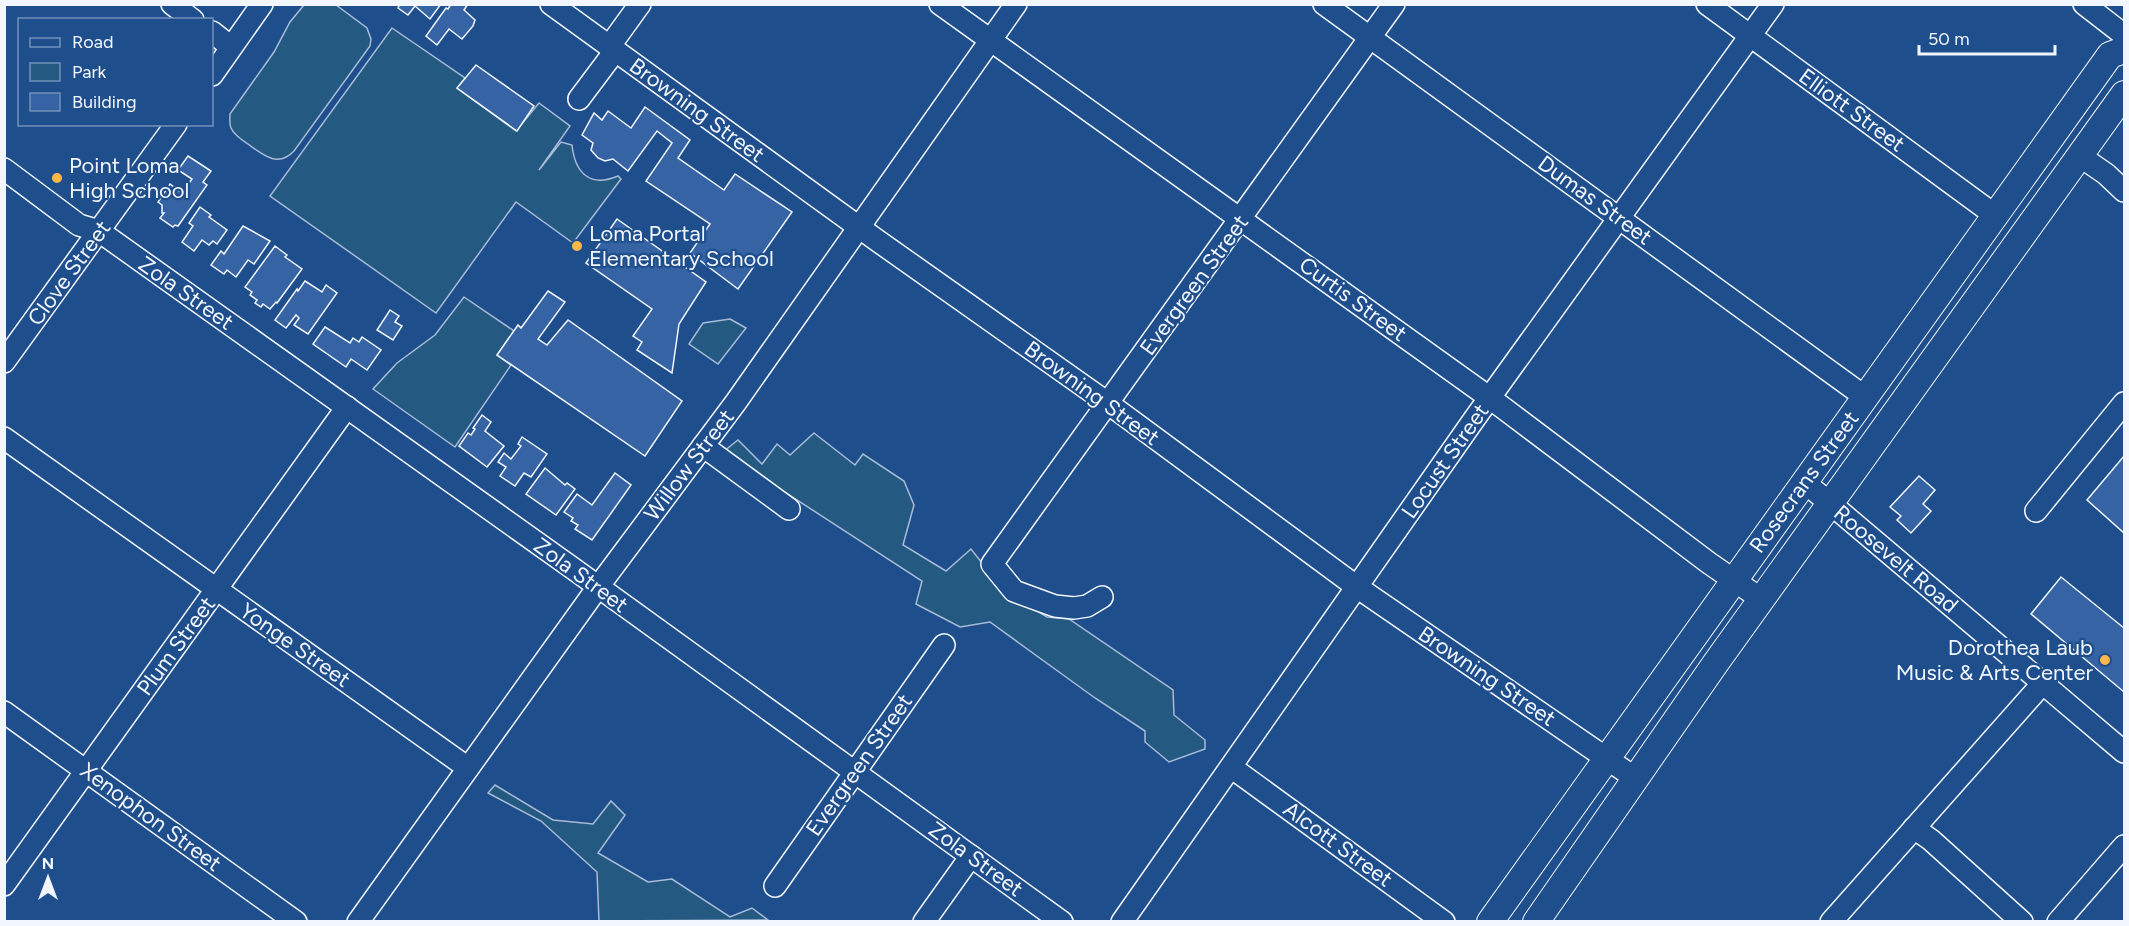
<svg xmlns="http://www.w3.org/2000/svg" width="2129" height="926" font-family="Figtree,sans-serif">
	<rect width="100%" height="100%" fill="#1f4e8c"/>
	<g fill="#245a82" stroke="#a8bbd7" stroke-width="1.5">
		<path d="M 304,5 L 336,5 L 367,28 L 371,39 L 370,46 L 294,151 C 278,168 263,155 248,144 C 242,140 234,135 231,128 C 229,123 230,119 230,114 L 274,52 L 290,22 Z"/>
		<path d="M 392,28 L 465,78 L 457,88 L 516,131 L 539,103 L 570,126 L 539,170 L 561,142 L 572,145 C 575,173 590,188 618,176 L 621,179 L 573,243 L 516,202 L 436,313 L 270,196 Z"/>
		<path d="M 464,297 L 514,331 L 497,355 L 511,365 L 455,447 L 373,389 L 397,363 L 435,335 Z"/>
		<path d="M 730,319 L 746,328 L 718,364 L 689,344 L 703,323 Z"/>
		<path d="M 814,433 L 855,465 L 863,454 L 904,481 L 914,505 L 903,545 L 946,571 L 971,549 L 1004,591 L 1047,617 L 1069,619 L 1173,690 L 1174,715 L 1205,740 L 1205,749 L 1169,762 L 1145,742 L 1145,731 L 1095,698 L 990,622 L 960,627 L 916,604 L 922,581 L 723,452 L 738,440 L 762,464 L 777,444 L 790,455 Z"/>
		<path d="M 495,785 L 553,820 L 593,824 L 611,801 L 625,815 L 598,853 L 648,882 L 672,879 L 730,917 L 752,908 L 768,920 L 599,921 L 597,872 L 541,821 L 488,793 Z"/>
	</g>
	<g fill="#3563a3" stroke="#f2f6ff" stroke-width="1.5">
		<path d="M 400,4 L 441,4 L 430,19 L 415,6 L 408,15 L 398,8 Z"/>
		<path d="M 451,4 L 468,4 L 464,10 L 475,20 L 473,26 L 462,39 L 449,29 L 437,45 L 426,36 L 446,8 L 448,9 Z"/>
		<path d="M 476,65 L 534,106 L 517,131 L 457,88 Z"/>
		<path d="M 645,107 L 690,140 L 678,158 L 724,190 L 735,174 L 792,212 L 738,289 L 690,253 L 710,224 L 646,181 L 672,143 L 657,131 L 628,171 L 613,159 L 605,161 L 598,158 L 591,150 L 593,143 L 582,135 L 594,113 L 602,120 L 608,111 L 631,128 Z"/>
		<path d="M 188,156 L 211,171 L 203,182 L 207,185 L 178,226 L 175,225 L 173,227 L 160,218 L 164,213 L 162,213 L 162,205 L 158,202 L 170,184 L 182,193 L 192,179 L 178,170 Z"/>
		<path d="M 200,207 L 211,215 L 209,217 L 227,230 L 217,244 L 213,241 L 209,245 L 202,240 L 194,251 L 182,242 L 193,226 L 189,223 Z"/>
		<path d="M 617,219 L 706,282 L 679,324 L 672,373 L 637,350 L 642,342 L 633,336 L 652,309 L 586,263 Z"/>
		<path d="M 243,226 L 270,241 L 254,264 L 248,260 L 236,277 L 227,270 L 224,274 L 211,265 L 221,251 L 224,254 Z"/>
		<path d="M 275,246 L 287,255 L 285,257 L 302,269 L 277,303 L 276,302 L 270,309 L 263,304 L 261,307 L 255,303 L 257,300 L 250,295 L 252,292 L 245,287 Z"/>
		<path d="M 305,281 L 322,292 L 326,285 L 337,293 L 308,334 L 294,325 L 299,318 L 296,315 L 286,328 L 275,320 L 297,289 L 298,291 Z"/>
		<path d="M 548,291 L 565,302 L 538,339 L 547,345 L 568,320 L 682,401 L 645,456 L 497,355 L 518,325 L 521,328 Z"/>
		<path d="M 390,310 L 399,316 L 395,322 L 402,326 L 393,340 L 377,330 Z"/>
		<path d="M 325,327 L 350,343 L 353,338 L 359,342 L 362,337 L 381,350 L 367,370 L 351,359 L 346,367 L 313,344 Z"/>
		<path d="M 482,415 L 491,422 L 485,431 L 504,446 L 487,467 L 459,446 L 468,433 L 471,435 L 475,429 L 473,428 Z"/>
		<path d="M 522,437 L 547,454 L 531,477 L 524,473 L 515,486 L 500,476 L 506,467 L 498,462 L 504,453 L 511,459 L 521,446 L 518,444 Z"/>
		<path d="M 2124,456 L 2124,533 L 2087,500 Z"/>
		<path d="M 545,468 L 565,485 L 567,483 L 575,489 L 556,515 L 526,494 Z"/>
		<path d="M 615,473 L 631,485 L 592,540 L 575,529 L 578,525 L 571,521 L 573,518 L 564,512 L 577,494 L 592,505 Z"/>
		<path d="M 1919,476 L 1935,490 L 1923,504 L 1931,511 L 1911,533 L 1897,520 L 1901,516 L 1890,507 Z"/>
		<path d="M 2061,577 L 2124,628 L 2124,692 L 2031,614 Z"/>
	</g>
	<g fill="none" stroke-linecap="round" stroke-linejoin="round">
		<g stroke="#f2f6ff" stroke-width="24">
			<g id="minor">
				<path d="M 172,4 L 193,20"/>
				<path d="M 551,4 L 878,241 L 1109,404 L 1357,587 L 1635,778"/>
				<path d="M 940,4 L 1490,398 L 1709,563 L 1761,599"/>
				<path d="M 1324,4 L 1865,397"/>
				<path d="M 1707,4 L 1996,216"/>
				<path d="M 2084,4 L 2124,35"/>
				<path d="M 212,32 L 231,47"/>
				<path d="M 609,47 L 640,4"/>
				<path d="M 212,75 L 262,4"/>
				<path d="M 579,99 L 615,51"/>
				<path d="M 2080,156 L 2106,174 L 2124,191"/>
				<path d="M 4,169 L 79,225 L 99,231 L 571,567 L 1062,922"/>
				<path d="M 4,362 L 176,124"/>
				<path d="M 4,438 L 468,768"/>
				<path d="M 703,446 L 789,509"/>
				<path d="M 1805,483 L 1831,504 L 2124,752"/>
				<path d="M 2036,511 L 2124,403"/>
				<path d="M 1102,597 L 1087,606 L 1074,608 L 1055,606 L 1014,591 L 992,564 L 1394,4"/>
				<path d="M 4,712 L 296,922"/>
				<path d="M 1231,767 L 1444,922"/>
				<path d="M 1914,828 L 1931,840 L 2022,922"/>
				<path d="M 4,885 L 347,407"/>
				<path d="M 775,886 L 944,645"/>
				<path d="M 358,922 L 598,587 L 736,402 L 1016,4"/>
				<path d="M 924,922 L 971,856"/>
				<path d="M 1122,922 L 1475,418 L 1773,4"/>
				<path d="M 1831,922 L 2043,683"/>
				<path d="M 2058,922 L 2124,846"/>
			</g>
		</g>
		<g stroke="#f2f6ff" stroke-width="28">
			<g id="major">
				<path d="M 1490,922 L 2110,55 L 2124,50"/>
				<path d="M 1536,922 L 1715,664 L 2124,94"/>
			</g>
		</g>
		<use href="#minor" stroke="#1f4e8c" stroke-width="21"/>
		<use href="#major" stroke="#1f4e8c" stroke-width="26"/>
	</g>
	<g fill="#ffb74d" stroke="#1f4e8c" stroke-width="2">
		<circle cx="57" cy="178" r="6"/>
		<circle cx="577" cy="246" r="6"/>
		<circle cx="2105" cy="660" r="6"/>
	</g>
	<g text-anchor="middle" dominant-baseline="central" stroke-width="4.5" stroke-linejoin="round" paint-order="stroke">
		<g font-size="22" fill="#f2f6ff" stroke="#1f4e8c">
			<text transform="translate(697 110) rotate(36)">Browning Street</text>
			<text transform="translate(1852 110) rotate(36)">Elliott Street</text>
			<text transform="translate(1595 200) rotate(36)">Dumas Street</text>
			<text transform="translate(69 273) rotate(-54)">Clove Street</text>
			<text transform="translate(1194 285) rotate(-54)">Evergreen Street</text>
			<text transform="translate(186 293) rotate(35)">Zola Street</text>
			<text transform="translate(1353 299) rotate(36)">Curtis Street</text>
			<text transform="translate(1092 393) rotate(36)">Browning Street</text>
			<text transform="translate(1445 461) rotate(-55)">Locust Street</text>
			<text transform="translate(689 465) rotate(-53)">Willow Street</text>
			<text transform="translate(1804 482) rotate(-54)">Rosecrans Street</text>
			<text transform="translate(1896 559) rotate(40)">Roosevelt Road</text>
			<text transform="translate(581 575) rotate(36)">Zola Street</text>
			<text transform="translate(295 645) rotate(35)">Yonge Street</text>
			<text transform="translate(176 646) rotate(-54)">Plum Street</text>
			<text transform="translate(1487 676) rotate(34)">Browning Street</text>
			<text transform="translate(859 765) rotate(-55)">Evergreen Street</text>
			<text transform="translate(151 817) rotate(36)">Xenophon Street</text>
			<text transform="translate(1338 844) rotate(36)">Alcott Street</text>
			<text transform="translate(976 859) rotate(36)">Zola Street</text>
		</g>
		<g font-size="22" fill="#f2f6ff" stroke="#1f4e8c" text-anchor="start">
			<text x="69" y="165">Point Loma<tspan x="69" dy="25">High School</tspan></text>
			<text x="589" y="233">Loma Portal<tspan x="589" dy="25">Elementary School</tspan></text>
			<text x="2093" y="647" text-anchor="end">Dorothea Laub<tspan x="2093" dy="25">Music &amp; Arts Center</tspan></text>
		</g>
	</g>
	<rect width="2129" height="926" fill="none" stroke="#f2f6ff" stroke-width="12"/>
	<rect x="18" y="18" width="195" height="108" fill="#1f4e8c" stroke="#7391ba" stroke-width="1.5"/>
	<rect x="30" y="38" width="30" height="9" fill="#1f4e8c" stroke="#7391ba" stroke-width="1.5"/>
	<text x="72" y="48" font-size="18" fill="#f2f6ff">Road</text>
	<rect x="30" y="63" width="30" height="18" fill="#245a82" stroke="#7391ba" stroke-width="1.5"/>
	<text x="72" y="78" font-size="18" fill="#f2f6ff">Park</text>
	<rect x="30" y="93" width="30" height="18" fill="#3563a3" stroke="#7391ba" stroke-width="1.5"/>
	<text x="72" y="108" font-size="18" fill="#f2f6ff">Building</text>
	<g transform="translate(48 878)" stroke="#1f4e8c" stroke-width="4.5" paint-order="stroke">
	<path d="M0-4.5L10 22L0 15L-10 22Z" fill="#f2f6ff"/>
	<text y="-9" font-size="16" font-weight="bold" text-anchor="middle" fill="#f2f6ff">N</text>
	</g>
	<path d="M1919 45v9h136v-9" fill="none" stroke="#f2f6ff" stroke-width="3"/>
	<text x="1928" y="45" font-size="18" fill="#f2f6ff" stroke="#1f4e8c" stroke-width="4.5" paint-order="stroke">50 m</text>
</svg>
